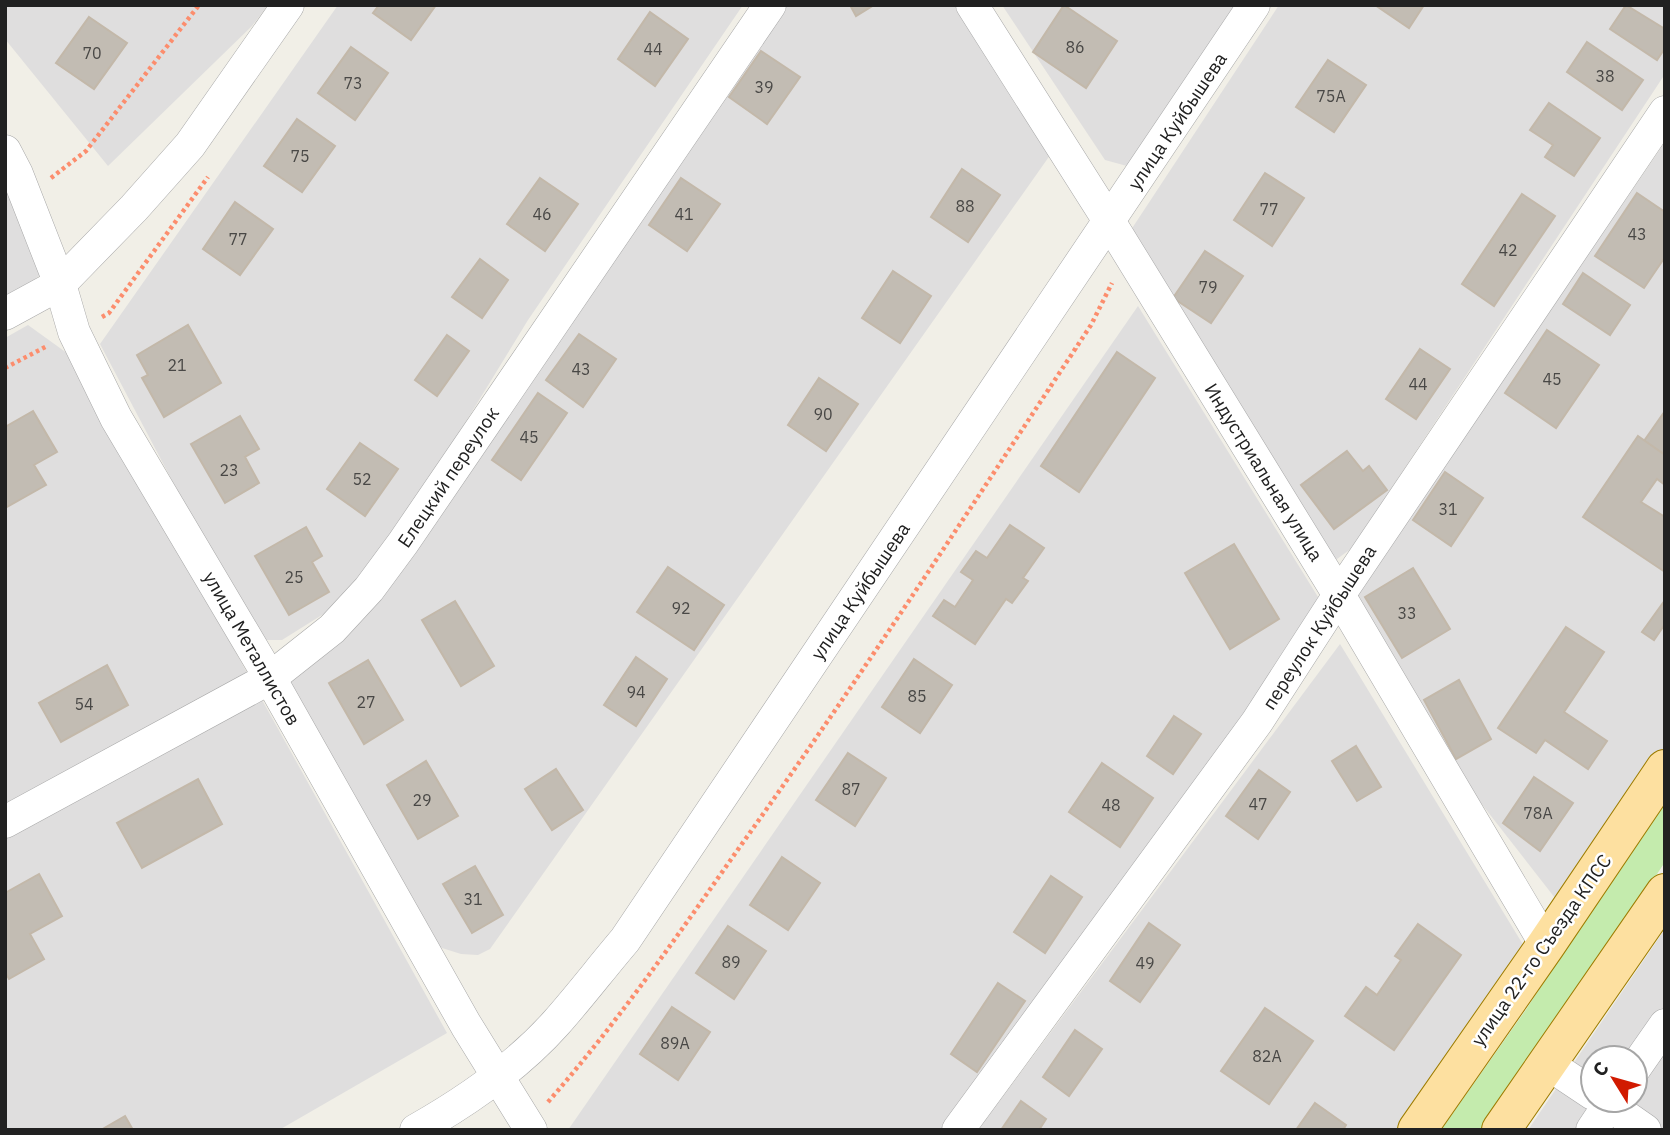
<svg xmlns="http://www.w3.org/2000/svg" width="1670" height="1135" font-family="'IBM Plex Sans',sans-serif">
	<rect width="100%" height="100%" fill="#f1efe7"/>
	<g fill="#dfdede" fill-rule="evenodd">
		<path d="M 5,5 L 268,5 L 252,26 L 108,166 L 5,39 Z"/>
		<path d="M 338,5 L 743,5 L 528,320 L 432,477 L 349,598 L 282,640 L 267,640 L 250,628 L 100,344 Z"/>
		<path d="M 769,5 L 960,5 L 1053,151 L 490,949 L 478,955 L 461,954 L 442,948 L 427,938 L 270,678 L 322,647 Z"/>
		<path d="M 1002,5 L 1243,5 L 1127,166 L 1105,160 Z"/>
		<path d="M 1279,5 L 1665,5 L 1665,74 L 1352,548 L 1337,559 L 1324,558 L 1123,242 Z"/>
		<path d="M 1665,142 L 1665,755 L 1562,907 L 1445,757 L 1353,599 Z"/>
		<path d="M 5,173 L 43,273 L 5,301 Z"/>
		<path d="M 1138,306 L 1331,618 L 952,1130 L 568,1130 Z"/>
		<path d="M 28,325 L 71,356 L 447,1033 L 279,1130 L 5,1130 L 5,338 Z"/>
		<path d="M 1340,644 L 1533,961 L 1412,1130 L 978,1130 Z"/>
		<path d="M 1665,929 L 1665,1130 L 1528,1130 ZM 1593,1058 L 1635,1058 L 1635,1100 L 1593,1100 Z"/>
	</g>
	<path fill="#c4ebad" d="M 1665,798 L 1665,862 L 1572,1002 L 1481,1130 L 1441,1130 L 1525,1011 Z"/>
	<g fill="#c2bcb3" stroke="#c3b8a9" stroke-width="2">
		<path d="M 379,5 L 436,5 L 411,40 L 373,13 Z"/>
		<path d="M 850,5 L 874,5 L 856,16 Z"/>
		<path d="M 1064,5 L 1117,41 L 1086,88 L 1033,52 Z"/>
		<path d="M 1375,5 L 1424,5 L 1409,28 Z"/>
		<path d="M 1626,5 L 1665,29 L 1665,48 L 1657,60 L 1610,29 Z"/>
		<path d="M 650,12 L 688,39 L 655,86 L 618,59 Z"/>
		<path d="M 89,17 L 127,43 L 94,89 L 56,63 Z"/>
		<path d="M 1587,42 L 1643,80 L 1622,110 L 1567,72 Z"/>
		<path d="M 351,47 L 388,73 L 355,120 L 318,93 Z"/>
		<path d="M 761,51 L 800,77 L 767,124 L 729,97 Z"/>
		<path d="M 1328,60 L 1366,85 L 1334,132 L 1296,107 Z"/>
		<path d="M 1549,103 L 1600,138 L 1574,176 L 1545,157 L 1553,145 L 1530,130 Z"/>
		<path d="M 297,119 L 335,146 L 302,192 L 264,166 Z"/>
		<path d="M 962,169 L 1000,195 L 968,242 L 931,217 Z"/>
		<path d="M 1265,173 L 1304,198 L 1272,246 L 1234,220 Z"/>
		<path d="M 540,178 L 578,204 L 545,251 L 507,224 Z"/>
		<path d="M 681,178 L 720,204 L 687,251 L 649,225 Z"/>
		<path d="M 1637,193 L 1665,212 L 1665,257 L 1644,288 L 1595,256 Z"/>
		<path d="M 1522,194 L 1555,216 L 1494,306 L 1462,284 Z"/>
		<path d="M 235,202 L 273,229 L 240,275 L 203,249 Z"/>
		<path d="M 1205,251 L 1243,276 L 1211,323 L 1173,298 Z"/>
		<path d="M 480,259 L 508,280 L 482,318 L 452,297 Z"/>
		<path d="M 893,271 L 931,296 L 900,343 L 862,318 Z"/>
		<path d="M 1583,273 L 1630,305 L 1610,335 L 1563,304 Z"/>
		<path d="M 188,325 L 221,383 L 164,417 L 142,378 L 148,375 L 137,355 Z"/>
		<path d="M 1547,330 L 1599,365 L 1556,428 L 1505,393 Z"/>
		<path d="M 579,334 L 616,359 L 583,407 L 546,380 Z"/>
		<path d="M 447,335 L 469,351 L 437,396 L 415,380 Z"/>
		<path d="M 1420,349 L 1450,369 L 1416,419 L 1386,399 Z"/>
		<path d="M 1117,352 L 1155,378 L 1079,492 L 1041,466 Z"/>
		<path d="M 819,378 L 858,404 L 826,451 L 788,425 Z"/>
		<path d="M 538,393 L 567,413 L 521,480 L 492,460 Z"/>
		<path d="M 33,411 L 57,452 L 34,465 L 46,485 L 5,508 L 5,427 Z"/>
		<path d="M 1665,411 L 1665,455 L 1644,441 Z"/>
		<path d="M 240,416 L 259,449 L 245,457 L 259,483 L 225,503 L 191,444 Z"/>
		<path d="M 1638,436 L 1665,455 L 1665,485 L 1657,479 L 1641,502 L 1665,517 L 1665,572 L 1583,517 Z"/>
		<path d="M 360,443 L 398,469 L 365,516 L 327,489 Z"/>
		<path d="M 1347,451 L 1363,471 L 1369,466 L 1387,490 L 1334,529 L 1301,485 Z"/>
		<path d="M 1445,472 L 1483,498 L 1451,546 L 1413,520 Z"/>
		<path d="M 1010,525 L 1044,548 L 1023,578 L 1028,581 L 1012,603 L 1006,599 L 975,644 L 933,616 L 944,600 L 955,607 L 973,580 L 961,572 L 976,551 L 987,558 Z"/>
		<path d="M 306,527 L 322,556 L 312,562 L 329,592 L 289,615 L 255,556 Z"/>
		<path d="M 1234,544 L 1279,619 L 1230,649 L 1185,573 Z"/>
		<path d="M 668,567 L 724,605 L 694,650 L 637,612 Z"/>
		<path d="M 1413,568 L 1450,629 L 1402,658 L 1365,597 Z"/>
		<path d="M 1665,600 L 1665,624 L 1654,640 L 1642,632 Z"/>
		<path d="M 455,601 L 494,666 L 461,686 L 422,620 Z"/>
		<path d="M 1566,627 L 1604,652 L 1564,712 L 1607,741 L 1588,769 L 1545,740 L 1536,753 L 1498,728 Z"/>
		<path d="M 636,657 L 667,679 L 636,726 L 604,705 Z"/>
		<path d="M 914,659 L 952,685 L 920,733 L 882,707 Z"/>
		<path d="M 368,660 L 403,720 L 364,744 L 329,683 Z"/>
		<path d="M 107,665 L 128,705 L 61,742 L 39,703 Z"/>
		<path d="M 1459,680 L 1491,739 L 1456,759 L 1424,700 Z"/>
		<path d="M 1174,716 L 1201,734 L 1173,774 L 1147,756 Z"/>
		<path d="M 1356,746 L 1381,787 L 1357,801 L 1332,761 Z"/>
		<path d="M 848,753 L 886,778 L 855,826 L 816,800 Z"/>
		<path d="M 426,761 L 458,816 L 418,839 L 387,785 Z"/>
		<path d="M 1102,763 L 1153,798 L 1120,847 L 1069,812 Z"/>
		<path d="M 556,769 L 583,810 L 552,830 L 525,789 Z"/>
		<path d="M 1259,770 L 1290,792 L 1258,839 L 1226,816 Z"/>
		<path d="M 1534,777 L 1573,803 L 1540,851 L 1503,823 Z"/>
		<path d="M 198,779 L 222,824 L 142,868 L 117,823 Z"/>
		<path d="M 782,857 L 820,883 L 788,930 L 750,905 Z"/>
		<path d="M 475,866 L 503,915 L 472,933 L 443,884 Z"/>
		<path d="M 39,874 L 62,916 L 30,934 L 44,959 L 9,979 L 5,972 L 5,893 Z"/>
		<path d="M 1051,876 L 1082,897 L 1045,953 L 1014,932 Z"/>
		<path d="M 1149,923 L 1180,945 L 1140,1002 L 1110,981 Z"/>
		<path d="M 1418,924 L 1461,955 L 1394,1050 L 1345,1016 L 1366,987 L 1377,995 L 1401,960 L 1395,956 Z"/>
		<path d="M 728,926 L 766,951 L 734,999 L 696,973 Z"/>
		<path d="M 998,983 L 1025,1001 L 977,1072 L 951,1054 Z"/>
		<path d="M 672,1007 L 710,1032 L 678,1080 L 640,1054 Z"/>
		<path d="M 1265,1008 L 1313,1041 L 1269,1104 L 1221,1071 Z"/>
		<path d="M 1075,1030 L 1102,1049 L 1069,1096 L 1043,1077 Z"/>
		<path d="M 1021,1101 L 1046,1119 L 1039,1130 L 1001,1130 Z"/>
		<path d="M 1315,1103 L 1346,1125 L 1343,1130 L 1296,1130 Z"/>
		<path d="M 125,1116 L 133,1130 L 101,1130 Z"/>
	</g>
	<g fill="none" stroke-linecap="round" stroke-linejoin="round">
		<g stroke="#a8a8a8" stroke-width="33">
			<g id="minor">
				<path d="M 972,5 L 1109,221 L 1339,595 L 1546,945"/>
				<path d="M 5,151 L 17,174 L 60,284 L 74,332 L 116,418 L 270,678 L 466,1025 L 531,1130"/>
				<path d="M 5,314 L 60,284 L 134,208 L 190,145 L 288,5"/>
				<path d="M 5,822 L 270,678 L 332,629 L 369,589 L 403,543 L 770,5"/>
				<path d="M 1548,1064 L 1593,1094"/>
				<path d="M 1635,1068 L 1665,1025"/>
				<path d="M 1602,1100 L 1645,1130"/>
				<path d="M 416,1130 C 467,1101 517,1067 556,1023 C 580,996 602,967 625,940 L 1254,5"/>
				<path d="M 958,1130 L 1257,722 L 1339,595 L 1665,112"/>
				<path d="M 1592,1130 L 1612,1100"/>
			</g>
		</g>
		<g stroke="#9d7c00" stroke-width="40">
			<g id="major">
				<path d="M 1417,1130 L 1546,945 L 1665,769"/>
				<path d="M 1501,1130 L 1665,893"/>
			</g>
		</g>
		<g stroke="#fc8d6d" stroke-width="4.5" stroke-dasharray="3.5 3.5" stroke-linecap="butt">
			<path d="M 51,178 L 86,151 L 199,5"/>
			<path d="M 102,317 L 109,313 L 208,177"/>
			<path d="M 5,368 L 47,346"/>
			<path d="M 548,1102 C 618,1022 678,935 739,848 C 861,677 975,501 1091,325 L 1112,283"/>
		</g>
		<use href="#minor" stroke="#fff" stroke-width="32"/>
		<use href="#major" stroke="#fde0a0" stroke-width="38"/>
	</g>
	<g text-anchor="middle" dominant-baseline="central" stroke-width="5" stroke-linejoin="round" paint-order="stroke">
		<g font-size="16" fill="#494846">
			<text x="1075" y="47">86</text>
			<text x="653" y="49">44</text>
			<text x="92" y="53">70</text>
			<text x="1605" y="76">38</text>
			<text x="353" y="83">73</text>
			<text x="764" y="87">39</text>
			<text x="1331" y="96">75А</text>
			<text x="300" y="156">75</text>
			<text x="965" y="206">88</text>
			<text x="1269" y="209">77</text>
			<text x="542" y="214">46</text>
			<text x="684" y="214">41</text>
			<text x="1637" y="234">43</text>
			<text x="238" y="239">77</text>
			<text x="1508" y="250">42</text>
			<text x="1208" y="287">79</text>
			<text x="177" y="365">21</text>
			<text x="581" y="369">43</text>
			<text x="1552" y="379">45</text>
			<text x="1418" y="384">44</text>
			<text x="823" y="414">90</text>
			<text x="529" y="437">45</text>
			<text x="229" y="470">23</text>
			<text x="362" y="479">52</text>
			<text x="1448" y="509">31</text>
			<text x="294" y="577">25</text>
			<text x="681" y="608">92</text>
			<text x="1407" y="613">33</text>
			<text x="636" y="692">94</text>
			<text x="917" y="696">85</text>
			<text x="366" y="702">27</text>
			<text x="84" y="704">54</text>
			<text x="851" y="789">87</text>
			<text x="422" y="800">29</text>
			<text x="1258" y="804">47</text>
			<text x="1111" y="805">48</text>
			<text x="1538" y="813">78А</text>
			<text x="473" y="899">31</text>
			<text x="731" y="962">89</text>
			<text x="1145" y="963">49</text>
			<text x="675" y="1043">89А</text>
			<text x="1267" y="1056">82А</text>
		</g>
		<g font-size="19" fill="#212121" stroke="#fff">
			<text transform="translate(1177 121) rotate(-56)">улица Куйбышева</text>
			<text transform="translate(1264 472) rotate(58)">Индустриальная улица</text>
			<text transform="translate(448 477) rotate(-56)">Елецкий переулок</text>
			<text transform="translate(860 591) rotate(-56)">улица Куйбышева</text>
			<text transform="translate(1319 627) rotate(-57)">переулок Куйбышева</text>
			<text transform="translate(252 648) rotate(60)">улица Металлистов</text>
			<text transform="translate(1541 950) rotate(-55)">улица 22-го Съезда КПСС</text>
		</g>
	</g>
	<rect width="1670" height="1135" fill="none" stroke="#212121" stroke-width="14"/>
	<g transform="translate(1614 1079) rotate(307)"><circle r="33" fill="#ffffff" stroke="#a6a6a6" stroke-width="2"/>
	<path d="M0-5L12 26L0 18L-12 26Z" fill="#d11a00"/>
	<text y="-10" font-size="19" font-weight="bold" text-anchor="middle" fill="#212121">С</text>
	</g>
</svg>
